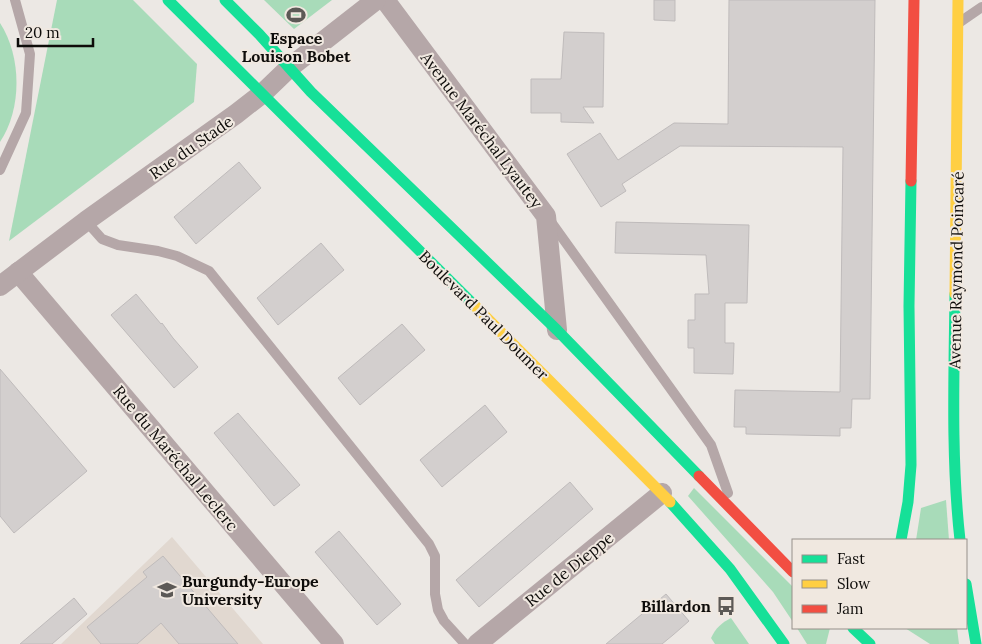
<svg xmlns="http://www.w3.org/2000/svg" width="982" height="644" font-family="Lora,serif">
	<rect width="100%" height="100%" fill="#ece8e4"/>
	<path fill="#e1d8d0" d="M 172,537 L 263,644 L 61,644 Z"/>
	<g fill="#a8dbb9">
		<path d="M 57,0 L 133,0 L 197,64 L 194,102 L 9,241 Z"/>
		<path d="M 264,0 L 332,0 L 294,29 Z"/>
		<path d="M 0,23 C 22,57 22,109 0,142 Z"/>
		<path d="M 694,488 L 793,587 L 793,622 L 773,592 L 688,496 Z"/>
		<path d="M 946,500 L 949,540 L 916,540 L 921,508 Z"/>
		<path d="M 731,618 L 749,644 L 715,644 L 711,638 C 716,628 721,623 731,618 Z"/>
		<path d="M 797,628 L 830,628 L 826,644 L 807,644 Z"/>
		<path d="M 905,628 L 957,628 L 959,644 L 930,644 Z"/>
	</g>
	<g fill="#d3cfce" stroke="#bfbbbb">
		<path d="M 654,0 L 675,0 L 675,21 L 654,20 Z"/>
		<path d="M 729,0 L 875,0 L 870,399 L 852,399 L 851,428 L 840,428 L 840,436 L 746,434 L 746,427 L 734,427 L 735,390 L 840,392 L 843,147 L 680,146 L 622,184 L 626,191 L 601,207 L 567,154 L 600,133 L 618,160 L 674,123 L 728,124 Z"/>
		<path d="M 564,32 L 604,33 L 603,107 L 583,107 L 594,123 L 561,122 L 561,113 L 531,113 L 531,79 L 561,79 Z"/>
		<path d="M 239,162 L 261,188 L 196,244 L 174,217 Z"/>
		<path d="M 616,222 L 749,225 L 747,303 L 725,303 L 725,343 L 734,343 L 733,374 L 694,373 L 694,348 L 688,348 L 688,320 L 695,320 L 695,294 L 709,294 L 706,255 L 615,253 Z"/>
		<path d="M 321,243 L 344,270 L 278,325 L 257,298 Z"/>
		<path d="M 136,294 L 161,324 L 162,323 L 173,338 L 198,367 L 174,388 L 111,315 Z"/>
		<path d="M 402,324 L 425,350 L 360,405 L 338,378 Z"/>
		<path d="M 0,369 L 87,471 L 14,533 L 0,516 Z"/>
		<path d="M 485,405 L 507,432 L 442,487 L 420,460 Z"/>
		<path d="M 238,413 L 300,485 L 274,506 L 214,433 Z"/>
		<path d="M 570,482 L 593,509 L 479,607 L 456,580 Z"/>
		<path d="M 339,531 L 401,604 L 377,625 L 315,552 Z"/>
		<path d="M 163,556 L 220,623 L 238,644 L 179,644 L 161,623 L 137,644 L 101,644 L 87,627 L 147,577 L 143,572 Z"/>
		<path d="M 666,594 L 689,621 L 673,635 L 662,644 L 606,644 Z"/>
		<path d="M 74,598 L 87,614 L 52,644 L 20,644 Z"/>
	</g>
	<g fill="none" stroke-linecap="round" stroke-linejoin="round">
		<g stroke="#b5a7a8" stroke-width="10">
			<path d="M 960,22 L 982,7"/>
			<path d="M 0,170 L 26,113 L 30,54 L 15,0"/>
			<path d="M 86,221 L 102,239 L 118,245 L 158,251 L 177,256 L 209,271 L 429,544 L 435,556 L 435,594 L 438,610 L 444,621 L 465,644"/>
			<path d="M 551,222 L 711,445 L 728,493"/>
		</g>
		<g stroke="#b5a7a8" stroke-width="20">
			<path d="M 385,0 L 546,216 L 557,330"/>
			<path d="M 18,272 L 334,644"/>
			<path d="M 0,286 L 86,221 L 236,114 L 263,93 L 289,68 L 376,0"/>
			<path d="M 477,644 L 662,493"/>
		</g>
		<g stroke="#16e098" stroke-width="11">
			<path d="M 168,0 L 475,306"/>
			<path d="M 225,0 L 259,34 L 311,92 L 557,330 L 699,476"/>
			<path d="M 955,294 C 954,376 951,459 960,540"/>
			<path d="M 670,502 L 730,569 L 784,644"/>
			<path d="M 901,540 L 908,502 L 911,465 L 909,306 L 911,181"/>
			<path d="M 966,584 L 976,644"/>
			<path d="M 853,628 L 870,644"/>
		</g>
		<g stroke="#ffcf43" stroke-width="11">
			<path d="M 955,294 L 958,0"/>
			<path d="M 475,306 L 670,502"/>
		</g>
		<g stroke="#f24e42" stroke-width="11">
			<path d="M 911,181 L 914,0"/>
			<path d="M 699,476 L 793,572"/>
		</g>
	</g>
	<defs>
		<g id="stadium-bare" transform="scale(1.5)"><path d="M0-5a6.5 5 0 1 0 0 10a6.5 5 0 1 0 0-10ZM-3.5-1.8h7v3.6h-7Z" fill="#5c5956" stroke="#f0e8e0" stroke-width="2.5" paint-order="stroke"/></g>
		<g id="university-bare" transform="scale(1.5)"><path d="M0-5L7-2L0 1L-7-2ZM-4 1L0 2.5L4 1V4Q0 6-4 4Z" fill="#5c5956" stroke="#f0e8e0" stroke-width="2.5" paint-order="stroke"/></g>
		<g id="bus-bare" transform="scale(1.5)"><path d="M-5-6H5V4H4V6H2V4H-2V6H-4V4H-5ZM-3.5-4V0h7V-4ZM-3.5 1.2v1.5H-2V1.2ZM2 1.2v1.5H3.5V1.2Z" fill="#5c5956" stroke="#f0e8e0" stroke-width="2.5" paint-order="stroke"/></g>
	</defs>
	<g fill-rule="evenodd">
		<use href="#stadium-bare" x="296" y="15"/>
		<use href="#university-bare" x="167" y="590"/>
		<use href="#bus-bare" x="726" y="606"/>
	</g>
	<g text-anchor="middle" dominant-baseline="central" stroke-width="4" stroke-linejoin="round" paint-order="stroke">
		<g font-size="16" font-weight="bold" fill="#0e0c0a" stroke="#f0e8e0">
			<text x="296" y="38">Espace<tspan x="296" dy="18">Louison Bobet</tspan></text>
			<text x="182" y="581" text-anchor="start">Burgundy-Europe<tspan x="182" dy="18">University</tspan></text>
			<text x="711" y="606" text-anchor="end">Billardon</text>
		</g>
		<g font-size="16" fill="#0e0c0a" stroke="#f0e8e0">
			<text transform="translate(482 130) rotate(53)">Avenue Maréchal Lyautey</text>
			<text transform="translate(191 147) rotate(-35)">Rue du Stade</text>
			<text transform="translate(956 270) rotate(-89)">Avenue Raymond Poincaré</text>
			<text transform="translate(484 315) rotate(45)">Boulevard Paul Doumer</text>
			<text transform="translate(176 458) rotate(50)">Rue du Maréchal Leclerc</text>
			<text transform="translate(569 569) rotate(-39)">Rue de Dieppe</text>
		</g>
	</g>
	<rect x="792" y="539" width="175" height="90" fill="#f0e8e0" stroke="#96908a"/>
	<rect x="802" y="555" width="25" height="8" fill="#16e098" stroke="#96908a"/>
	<text x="837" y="564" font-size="15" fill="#0e0c0a">Fast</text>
	<rect x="802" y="580" width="25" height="8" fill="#ffcf43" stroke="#96908a"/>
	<text x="837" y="589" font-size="15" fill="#0e0c0a">Slow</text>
	<rect x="802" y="605" width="25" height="8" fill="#f24e42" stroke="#96908a"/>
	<text x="837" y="614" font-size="15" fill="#0e0c0a">Jam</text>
	<path d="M18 38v8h75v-8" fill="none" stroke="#0e0c0a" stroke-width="2.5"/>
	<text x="25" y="38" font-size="15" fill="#0e0c0a" stroke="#f0e8e0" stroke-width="4" paint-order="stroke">20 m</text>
</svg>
